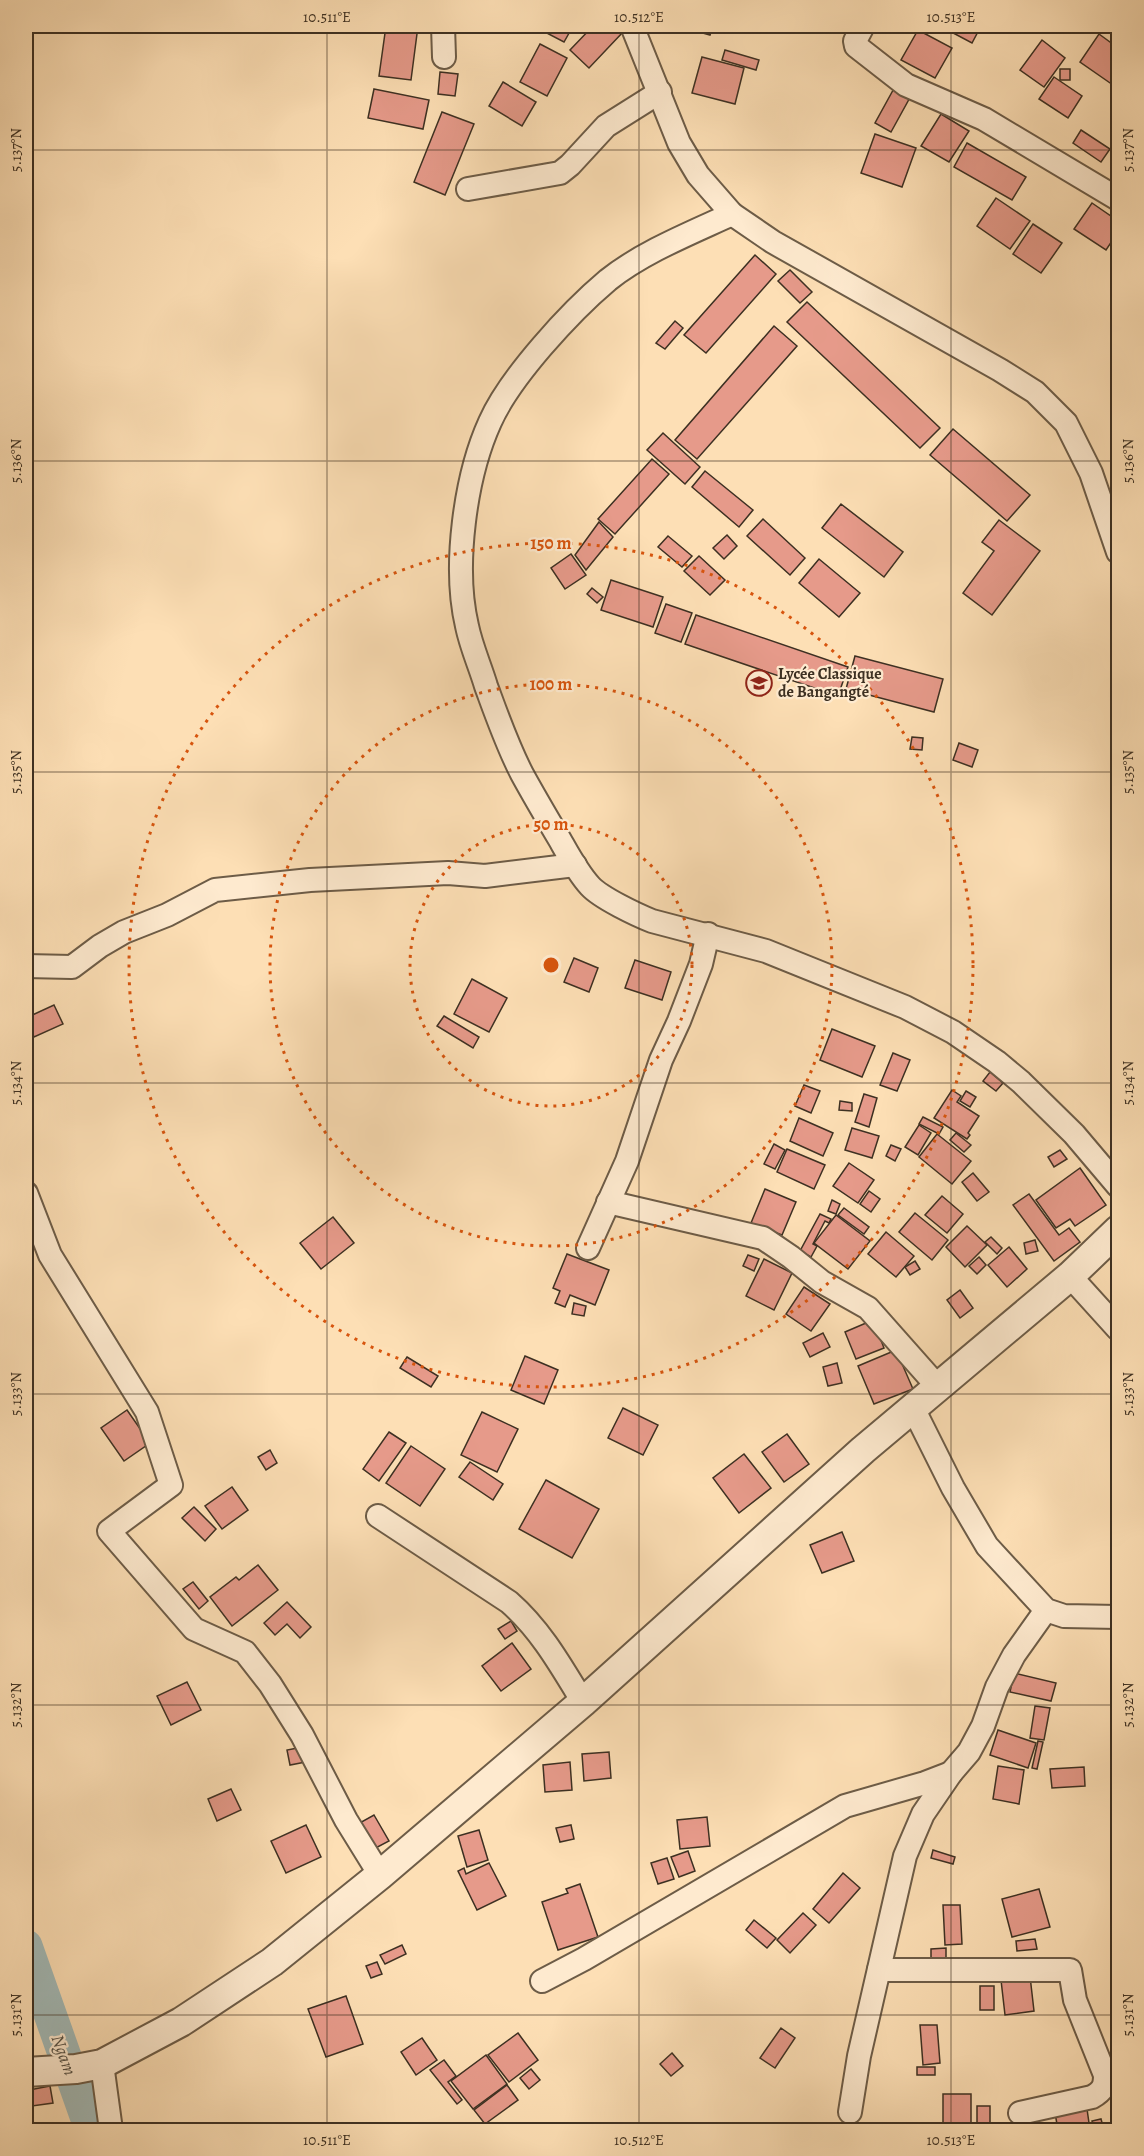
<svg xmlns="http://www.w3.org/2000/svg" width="1144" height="2156" font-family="Alegreya,serif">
	<rect width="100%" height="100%" fill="#fddfb5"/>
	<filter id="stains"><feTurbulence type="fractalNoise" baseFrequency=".00333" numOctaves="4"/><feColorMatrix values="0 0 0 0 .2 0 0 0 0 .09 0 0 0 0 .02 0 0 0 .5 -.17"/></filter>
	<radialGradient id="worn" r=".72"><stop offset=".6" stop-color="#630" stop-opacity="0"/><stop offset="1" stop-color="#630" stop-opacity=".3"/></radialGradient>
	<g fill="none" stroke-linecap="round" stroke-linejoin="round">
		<path stroke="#a3bab7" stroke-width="33" d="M 26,1946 L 91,2130"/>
	</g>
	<g fill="#e69a8a" stroke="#3d3022" stroke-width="1.5">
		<path d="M 386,26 L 418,26 L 411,80 L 379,76 Z"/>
		<path d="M 541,26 L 573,26 L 564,42 L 539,29 Z"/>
		<path d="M 593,26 L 616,26 L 623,32 L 589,68 L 570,50 Z"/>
		<path d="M 686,26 L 713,26 L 710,35 L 685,28 Z"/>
		<path d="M 940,26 L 981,26 L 972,43 Z"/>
		<path d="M 918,30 L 952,48 L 935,78 L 901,60 Z"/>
		<path d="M 1099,34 L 1118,48 L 1118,76 L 1113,85 L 1080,62 Z"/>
		<path d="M 1042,40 L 1065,58 L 1044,87 L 1020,70 Z"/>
		<path d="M 540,44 L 567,58 L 547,96 L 520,82 Z"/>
		<path d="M 725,50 L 759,60 L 756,70 L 722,60 Z"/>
		<path d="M 702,57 L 744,68 L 735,104 L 692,93 Z"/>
		<rect x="1060" y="69" width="10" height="11"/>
		<path d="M 440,72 L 458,74 L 455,96 L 438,94 Z"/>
		<path d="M 1054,77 L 1082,96 L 1068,118 L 1039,99 Z"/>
		<path d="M 503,82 L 536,102 L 522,126 L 489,106 Z"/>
		<path d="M 897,83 L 913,92 L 891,132 L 875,123 Z"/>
		<path d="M 374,89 L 429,100 L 423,129 L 368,118 Z"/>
		<path d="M 442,112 L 474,124 L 445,195 L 414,182 Z"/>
		<path d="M 941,114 L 969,131 L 949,162 L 921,146 Z"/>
		<path d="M 1081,130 L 1110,149 L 1101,162 L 1073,143 Z"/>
		<path d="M 875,134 L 916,148 L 902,187 L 861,173 Z"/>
		<path d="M 967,143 L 1026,177 L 1012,200 L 954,167 Z"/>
		<path d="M 996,198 L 1030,221 L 1010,249 L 977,226 Z"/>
		<path d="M 1092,203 L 1118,221 L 1118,232 L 1106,250 L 1074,229 Z"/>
		<path d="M 1033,224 L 1062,243 L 1041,273 L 1013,254 Z"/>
		<path d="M 755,255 L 776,274 L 706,353 L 684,335 Z"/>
		<path d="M 790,270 L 812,292 L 800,303 L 778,281 Z"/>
		<path d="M 807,302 L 940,428 L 920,448 L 787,322 Z"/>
		<path d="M 675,321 L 683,328 L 665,349 L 656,343 Z"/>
		<path d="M 774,326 L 797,346 L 697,459 L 675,440 Z"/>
		<path d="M 953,429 L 1030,495 L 1007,521 L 930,455 Z"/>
		<path d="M 663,433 L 700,467 L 685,484 L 647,450 Z"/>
		<path d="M 652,459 L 669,474 L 615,534 L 598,519 Z"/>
		<path d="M 705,471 L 753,510 L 739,527 L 692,487 Z"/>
		<path d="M 841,504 L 903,552 L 884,577 L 822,528 Z"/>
		<path d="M 763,519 L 805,558 L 790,575 L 747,536 Z"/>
		<path d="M 999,520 L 1040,551 L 992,615 L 963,593 L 994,551 L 982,542 Z"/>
		<path d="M 599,522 L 613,537 L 586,570 L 575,555 Z"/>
		<path d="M 727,535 L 737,546 L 724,559 L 713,548 Z"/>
		<path d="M 668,536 L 692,556 L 682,567 L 658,547 Z"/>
		<path d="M 571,554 L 586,575 L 565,589 L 551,568 Z"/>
		<path d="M 699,556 L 725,580 L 710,595 L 684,571 Z"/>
		<path d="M 819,559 L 860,593 L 839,617 L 799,583 Z"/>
		<path d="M 611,580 L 663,597 L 653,627 L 601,610 Z"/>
		<path d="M 592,588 L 603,597 L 597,603 L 587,594 Z"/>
		<path d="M 666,604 L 692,613 L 681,642 L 655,633 Z"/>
		<path d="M 696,615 L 848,667 L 838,696 L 685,644 Z"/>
		<path d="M 855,656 L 943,679 L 934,712 L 846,689 Z"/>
		<path d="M 912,737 L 923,738 L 922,750 L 910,749 Z"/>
		<path d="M 959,743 L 978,750 L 972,767 L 953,760 Z"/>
		<path d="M 574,958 L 598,968 L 589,992 L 564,982 Z"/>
		<path d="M 635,960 L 671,972 L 662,1000 L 625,988 Z"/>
		<path d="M 472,979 L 507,998 L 489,1032 L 454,1014 Z"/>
		<path d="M 54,1005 L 63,1024 L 34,1037 L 26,1018 Z"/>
		<path d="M 444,1016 L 479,1037 L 473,1048 L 437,1026 Z"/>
		<path d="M 832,1029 L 875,1046 L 862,1077 L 820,1060 Z"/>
		<path d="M 893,1053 L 910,1060 L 897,1091 L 880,1085 Z"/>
		<path d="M 990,1072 L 1003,1083 L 996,1091 L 983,1081 Z"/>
		<path d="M 804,1085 L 820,1091 L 811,1113 L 795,1106 Z"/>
		<path d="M 952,1090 L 961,1096 L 957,1102 L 979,1116 L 968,1133 L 970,1135 L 967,1139 L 934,1118 Z"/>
		<path d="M 966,1091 L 976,1097 L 970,1107 L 960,1101 Z"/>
		<path d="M 864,1094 L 877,1098 L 869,1127 L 855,1122 Z"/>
		<path d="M 840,1101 L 852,1103 L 852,1111 L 839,1110 Z"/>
		<path d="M 923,1117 L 943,1127 L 939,1134 L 919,1124 Z"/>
		<path d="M 799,1118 L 833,1133 L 823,1156 L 790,1141 Z"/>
		<path d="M 919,1125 L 931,1133 L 918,1155 L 905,1147 Z"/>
		<path d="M 852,1128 L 879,1136 L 872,1158 L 845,1150 Z"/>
		<path d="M 956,1133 L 971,1145 L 964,1152 L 950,1140 Z"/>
		<path d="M 937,1134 L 971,1161 L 952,1184 L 919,1157 Z"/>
		<path d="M 774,1144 L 785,1150 L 775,1169 L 764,1164 Z"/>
		<path d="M 891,1145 L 901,1149 L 895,1161 L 886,1156 Z"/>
		<path d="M 787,1149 L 825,1165 L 814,1189 L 777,1172 Z"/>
		<path d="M 1060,1150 L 1067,1159 L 1054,1167 L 1048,1157 Z"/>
		<path d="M 849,1163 L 874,1180 L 858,1203 L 833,1186 Z"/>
		<path d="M 1080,1168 L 1106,1205 L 1075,1226 L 1070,1219 L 1056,1228 L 1036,1200 Z"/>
		<path d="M 973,1173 L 989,1192 L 977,1201 L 962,1182 Z"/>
		<path d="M 765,1189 L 796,1202 L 782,1235 L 751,1223 Z"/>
		<path d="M 869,1191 L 880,1199 L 871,1212 L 860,1204 Z"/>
		<path d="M 1029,1194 L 1059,1235 L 1069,1228 L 1080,1242 L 1054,1261 L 1013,1205 Z"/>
		<path d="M 942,1196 L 963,1214 L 947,1233 L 925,1215 Z"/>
		<path d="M 832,1200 L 840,1204 L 836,1214 L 828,1211 Z"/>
		<path d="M 844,1208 L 869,1227 L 864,1234 L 838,1215 Z"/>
		<path d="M 915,1213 L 948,1240 L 932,1260 L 899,1232 Z"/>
		<path d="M 820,1214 L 831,1219 L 829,1223 L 825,1221 L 813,1244 L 817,1246 L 811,1257 L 800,1251 Z"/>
		<path d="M 836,1215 L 870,1241 L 848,1269 L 814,1243 Z"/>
		<path d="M 333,1217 L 354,1243 L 321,1269 L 300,1243 Z"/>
		<path d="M 967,1226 L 987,1245 L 965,1267 L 946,1247 Z"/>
		<path d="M 886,1232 L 914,1256 L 896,1277 L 868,1254 Z"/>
		<path d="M 991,1237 L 1002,1248 L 997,1254 L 985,1242 Z"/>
		<path d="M 1035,1240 L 1038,1251 L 1026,1254 L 1024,1243 Z"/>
		<path d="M 1009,1247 L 1027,1269 L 1007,1287 L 988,1265 Z"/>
		<path d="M 567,1254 L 609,1270 L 595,1305 L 570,1295 L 565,1307 L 555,1303 L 560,1291 L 553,1288 Z"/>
		<path d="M 748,1255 L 759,1259 L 754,1271 L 743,1266 Z"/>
		<path d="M 979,1257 L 986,1265 L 977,1274 L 969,1266 Z"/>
		<path d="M 764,1259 L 792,1273 L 774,1310 L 746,1296 Z"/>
		<path d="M 915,1261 L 920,1269 L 910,1275 L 905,1267 Z"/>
		<path d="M 804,1287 L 830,1304 L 811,1331 L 786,1314 Z"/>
		<path d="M 960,1290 L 973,1308 L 960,1318 L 947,1300 Z"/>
		<path d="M 574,1303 L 586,1306 L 584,1316 L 572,1314 Z"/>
		<path d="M 873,1320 L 884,1348 L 856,1359 L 845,1332 Z"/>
		<path d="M 823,1333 L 830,1347 L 810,1357 L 803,1343 Z"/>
		<path d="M 896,1350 L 913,1389 L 874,1404 L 858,1366 Z"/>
		<path d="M 525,1356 L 558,1370 L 544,1404 L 511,1390 Z"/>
		<path d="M 407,1357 L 438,1376 L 431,1387 L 400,1368 Z"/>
		<path d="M 837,1363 L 842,1383 L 828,1386 L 823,1367 Z"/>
		<path d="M 623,1408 L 658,1425 L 643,1455 L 608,1438 Z"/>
		<path d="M 127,1410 L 150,1443 L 124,1461 L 101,1428 Z"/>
		<path d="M 482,1412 L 518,1429 L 497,1472 L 461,1455 Z"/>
		<path d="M 389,1432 L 406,1443 L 379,1481 L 363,1469 Z"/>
		<path d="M 787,1434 L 809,1464 L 784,1482 L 762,1452 Z"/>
		<path d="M 411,1446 L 445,1469 L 420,1506 L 386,1483 Z"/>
		<path d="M 270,1450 L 277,1463 L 266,1470 L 258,1457 Z"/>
		<path d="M 744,1454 L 771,1488 L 739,1513 L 713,1478 Z"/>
		<path d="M 470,1462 L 503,1484 L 493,1500 L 459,1477 Z"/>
		<path d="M 546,1480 L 599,1509 L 572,1558 L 519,1529 Z"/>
		<path d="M 232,1487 L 248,1510 L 222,1529 L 205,1506 Z"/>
		<path d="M 194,1507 L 216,1529 L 205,1541 L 182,1518 Z"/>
		<path d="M 842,1532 L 854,1561 L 822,1573 L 810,1545 Z"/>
		<path d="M 258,1565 L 278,1590 L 232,1626 L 210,1597 L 236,1577 L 239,1580 Z"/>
		<path d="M 193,1582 L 208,1601 L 199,1609 L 183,1589 Z"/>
		<path d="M 287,1602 L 311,1627 L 300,1638 L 287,1624 L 275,1635 L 264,1623 Z"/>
		<path d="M 511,1621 L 517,1631 L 505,1639 L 498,1629 Z"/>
		<path d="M 512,1643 L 531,1669 L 501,1691 L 482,1666 Z"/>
		<path d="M 1014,1673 L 1056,1683 L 1051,1701 L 1010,1692 Z"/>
		<path d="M 187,1682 L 201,1710 L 171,1725 L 157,1696 Z"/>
		<path d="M 1035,1706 L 1050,1708 L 1044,1740 L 1030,1738 Z"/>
		<path d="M 998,1730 L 1036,1743 L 1028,1768 L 990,1755 Z"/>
		<path d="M 1038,1741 L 1043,1742 L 1037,1769 L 1032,1768 Z"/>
		<path d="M 308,1746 L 311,1761 L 290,1765 L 287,1750 Z"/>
		<path d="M 609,1752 L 611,1778 L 584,1781 L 582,1754 Z"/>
		<path d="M 570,1762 L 572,1790 L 545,1792 L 543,1765 Z"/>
		<path d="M 998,1766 L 1024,1770 L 1019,1804 L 993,1799 Z"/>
		<path d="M 1084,1767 L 1085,1786 L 1052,1788 L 1050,1769 Z"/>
		<path d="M 231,1789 L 241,1810 L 217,1821 L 208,1799 Z"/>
		<path d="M 374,1815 L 389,1841 L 370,1851 L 356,1825 Z"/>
		<path d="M 707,1817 L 710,1846 L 680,1849 L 677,1820 Z"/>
		<path d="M 306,1825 L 321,1857 L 286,1873 L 271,1841 Z"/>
		<path d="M 571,1825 L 574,1839 L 560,1842 L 556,1828 Z"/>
		<path d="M 479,1830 L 488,1860 L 467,1867 L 458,1836 Z"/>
		<path d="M 933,1850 L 955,1857 L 953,1864 L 931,1858 Z"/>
		<path d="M 688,1851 L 695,1871 L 679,1877 L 671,1857 Z"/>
		<path d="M 667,1858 L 674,1879 L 658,1884 L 651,1863 Z"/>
		<path d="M 489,1863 L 506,1896 L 477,1910 L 458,1871 L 464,1868 L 466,1874 Z"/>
		<path d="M 843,1873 L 860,1888 L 829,1923 L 813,1909 Z"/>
		<path d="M 580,1884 L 598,1937 L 558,1950 L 542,1902 L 568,1893 L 566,1889 Z"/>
		<path d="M 1039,1889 L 1050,1927 L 1012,1937 L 1002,1899 Z"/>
		<path d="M 943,1905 L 960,1905 L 962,1944 L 945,1945 Z"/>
		<path d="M 803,1913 L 816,1925 L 790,1953 L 777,1940 Z"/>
		<path d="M 754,1920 L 776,1938 L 767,1948 L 746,1930 Z"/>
		<path d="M 1035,1939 L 1037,1949 L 1017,1951 L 1016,1941 Z"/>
		<path d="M 402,1945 L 406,1954 L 385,1964 L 380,1955 Z"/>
		<path d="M 946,1948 L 946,1958 L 931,1959 L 931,1949 Z"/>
		<path d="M 377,1962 L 382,1974 L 371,1978 L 366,1966 Z"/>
		<path d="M 1030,1976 L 1034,2011 L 1005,2015 L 1001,1980 Z"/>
		<rect x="980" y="1986" width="14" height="24"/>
		<path d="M 346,1996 L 363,2044 L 326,2057 L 308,2009 Z"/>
		<path d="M 920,2025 L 937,2025 L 940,2063 L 923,2065 Z"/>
		<path d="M 781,2028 L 795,2038 L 775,2068 L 760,2058 Z"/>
		<path d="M 518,2033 L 538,2060 L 509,2082 L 488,2055 Z"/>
		<path d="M 422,2038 L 437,2060 L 416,2075 L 401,2052 Z"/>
		<path d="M 672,2053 L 683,2066 L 671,2076 L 660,2064 Z"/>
		<path d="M 486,2055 L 507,2084 L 473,2109 L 451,2081 Z"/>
		<path d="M 444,2060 L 456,2076 L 448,2082 L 462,2100 L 457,2104 L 430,2070 Z"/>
		<rect x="917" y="2067" width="18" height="8"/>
		<path d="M 531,2069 L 540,2080 L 529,2089 L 520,2078 Z"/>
		<path d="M 507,2085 L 518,2100 L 485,2124 L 474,2110 Z"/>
		<path d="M 50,2086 L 53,2103 L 32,2106 L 29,2090 Z"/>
		<rect x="943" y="2094" width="28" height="29"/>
		<path d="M 977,2106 L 990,2106 L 990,2125 L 977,2126 Z"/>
		<path d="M 1087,2109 L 1090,2130 L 1058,2130 L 1055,2113 Z"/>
		<path d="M 1101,2119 L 1104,2130 L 1095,2130 L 1092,2121 Z"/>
		<path d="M 66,2125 L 89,2125 L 89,2130 L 65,2130 Z"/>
	</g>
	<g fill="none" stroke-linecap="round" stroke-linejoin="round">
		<g stroke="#6d5c47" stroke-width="26">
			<g id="minor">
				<path d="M 443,26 L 444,57"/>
				<path d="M 632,26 L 679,143 L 698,175 L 732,214 L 773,242 L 1000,370 L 1035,392 L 1066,423 L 1091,473 L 1118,552"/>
				<path d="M 863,26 L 855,41 L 856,46 L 906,85 L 984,119 L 1118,199"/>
				<path d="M 468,189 L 560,173 L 570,165 L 606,126 L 660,92"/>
				<path d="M 732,214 C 691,233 643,252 608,280 C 570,312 510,377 490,422 C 465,477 453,567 467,626 C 471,646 480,666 486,686 C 497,716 507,745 522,774 C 534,796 547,818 560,840 C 569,856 578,873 590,886 C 601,898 637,915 652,921 L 766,951 L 905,1007 L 953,1032 L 997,1062 L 1021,1082 L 1074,1134 L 1118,1186"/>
				<path d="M 26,966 L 72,967 L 100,946 L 124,932 L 167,915 L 215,890 L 310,880 L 448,873 L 485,876 L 575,865"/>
				<path d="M 26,1193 L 50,1255 L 147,1412 L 171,1485 L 109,1531 L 194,1629 L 245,1652 L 270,1684 L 302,1735 L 346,1820 L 380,1875"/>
				<path d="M 608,1202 L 763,1238 L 791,1257 L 822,1282 L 868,1308 L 938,1387"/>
				<path d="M 588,1248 L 627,1161 L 661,1060 L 679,1021 L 701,964 L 708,934"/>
				<path d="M 1070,1276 L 1118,1329"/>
				<path d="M 913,1408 L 953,1488 L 987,1546 L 1046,1610 L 1064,1616 L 1118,1617"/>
				<path d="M 378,1516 L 509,1602 C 541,1630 561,1666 583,1702"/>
				<path d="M 879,1970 L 1070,1970 L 1075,2000 L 1105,2075 C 1105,2086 1103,2091 1092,2097 L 1020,2113"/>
				<path d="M 542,1981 L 584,1959 L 845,1806 L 925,1783 L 951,1773"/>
				<path d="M 102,2064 L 111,2130"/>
				<path d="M 850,2112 L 859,2056 L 905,1856 L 923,1814 L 951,1773 L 969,1752 L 983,1726 L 997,1687 L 1014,1655 L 1046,1610"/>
			</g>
		</g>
		<g stroke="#6d5c47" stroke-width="32">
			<path id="tertiary" d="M 26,2072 L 76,2069 L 102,2064 L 181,2022 L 272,1962 L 380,1875 L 583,1702 L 863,1450 L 1070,1276 L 1118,1230"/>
		</g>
		<use href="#minor" stroke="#feeacf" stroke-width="22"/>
		<use href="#tertiary" stroke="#feeacf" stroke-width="28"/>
	</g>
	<path fill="none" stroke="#3d3022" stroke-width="1.5" stroke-opacity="0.45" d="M 327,26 L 327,2130M 639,26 L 639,2130M 951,26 L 951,2130M 26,150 L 1118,150M 26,461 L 1118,461M 26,772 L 1118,772M 26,1083 L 1118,1083M 26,1394 L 1118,1394M 26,1705 L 1118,1705M 26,2015 L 1118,2015"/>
	<g fill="none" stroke="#d7550e" stroke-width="3" stroke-dasharray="3 6">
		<circle cx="551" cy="965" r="141"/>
		<circle cx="551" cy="965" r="281"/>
		<circle cx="551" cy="965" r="422"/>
	</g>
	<defs>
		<g id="school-ring" transform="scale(1.35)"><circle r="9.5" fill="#feeacf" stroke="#8f2418" stroke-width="1.5"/><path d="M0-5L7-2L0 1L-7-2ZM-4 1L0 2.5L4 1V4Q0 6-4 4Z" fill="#8f2418"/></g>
	</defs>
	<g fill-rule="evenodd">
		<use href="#school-ring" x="759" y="683"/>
	</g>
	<g text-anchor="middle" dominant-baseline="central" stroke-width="4.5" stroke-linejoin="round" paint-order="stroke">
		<g font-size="16" font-weight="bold" fill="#3d3022" stroke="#feeacf" text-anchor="start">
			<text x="778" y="674">Lycée Classique<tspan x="778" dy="18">de Bangangté</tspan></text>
		</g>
		<g font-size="18" font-style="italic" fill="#565247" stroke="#feeacf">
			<text transform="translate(64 2055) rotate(70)">Ngam</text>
		</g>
	</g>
	<circle cx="551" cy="965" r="9" fill="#d7550e" stroke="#feeacf" stroke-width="3"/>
	<g font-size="18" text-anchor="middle" font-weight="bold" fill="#d7550e" stroke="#feeacf" stroke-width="4.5" stroke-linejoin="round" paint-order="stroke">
		<text x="551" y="549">150 m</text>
		<text x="551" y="690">100 m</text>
		<text x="551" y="830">50 m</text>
	</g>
	<rect width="1144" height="2156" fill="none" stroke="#fddfb5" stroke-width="66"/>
	<rect x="33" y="33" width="1078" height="2090" fill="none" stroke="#3d3022" stroke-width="2"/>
	<g font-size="15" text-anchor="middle" fill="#3d3022">
		<text x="327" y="22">10.511°E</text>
		<text x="639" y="22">10.512°E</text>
		<text x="951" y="22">10.513°E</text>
		<text transform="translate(16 150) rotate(-90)" y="5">5.137°N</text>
		<text transform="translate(1128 150) rotate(-90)" y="5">5.137°N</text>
		<text transform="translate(16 461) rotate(-90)" y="5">5.136°N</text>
		<text transform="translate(1128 461) rotate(-90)" y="5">5.136°N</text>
		<text transform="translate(16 772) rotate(-90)" y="5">5.135°N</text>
		<text transform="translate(1128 772) rotate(-90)" y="5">5.135°N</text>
		<text transform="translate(16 1083) rotate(-90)" y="5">5.134°N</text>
		<text transform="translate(1128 1083) rotate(-90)" y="5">5.134°N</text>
		<text transform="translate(16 1394) rotate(-90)" y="5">5.133°N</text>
		<text transform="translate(1128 1394) rotate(-90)" y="5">5.133°N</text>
		<text transform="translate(16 1705) rotate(-90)" y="5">5.132°N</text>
		<text transform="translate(1128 1705) rotate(-90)" y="5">5.132°N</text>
		<text transform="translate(16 2015) rotate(-90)" y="5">5.131°N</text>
		<text transform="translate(1128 2015) rotate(-90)" y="5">5.131°N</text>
		<text x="327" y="2145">10.511°E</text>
		<text x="639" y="2145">10.512°E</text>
		<text x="951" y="2145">10.513°E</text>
	</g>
	<rect width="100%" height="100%" filter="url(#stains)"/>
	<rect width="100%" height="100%" fill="url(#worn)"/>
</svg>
